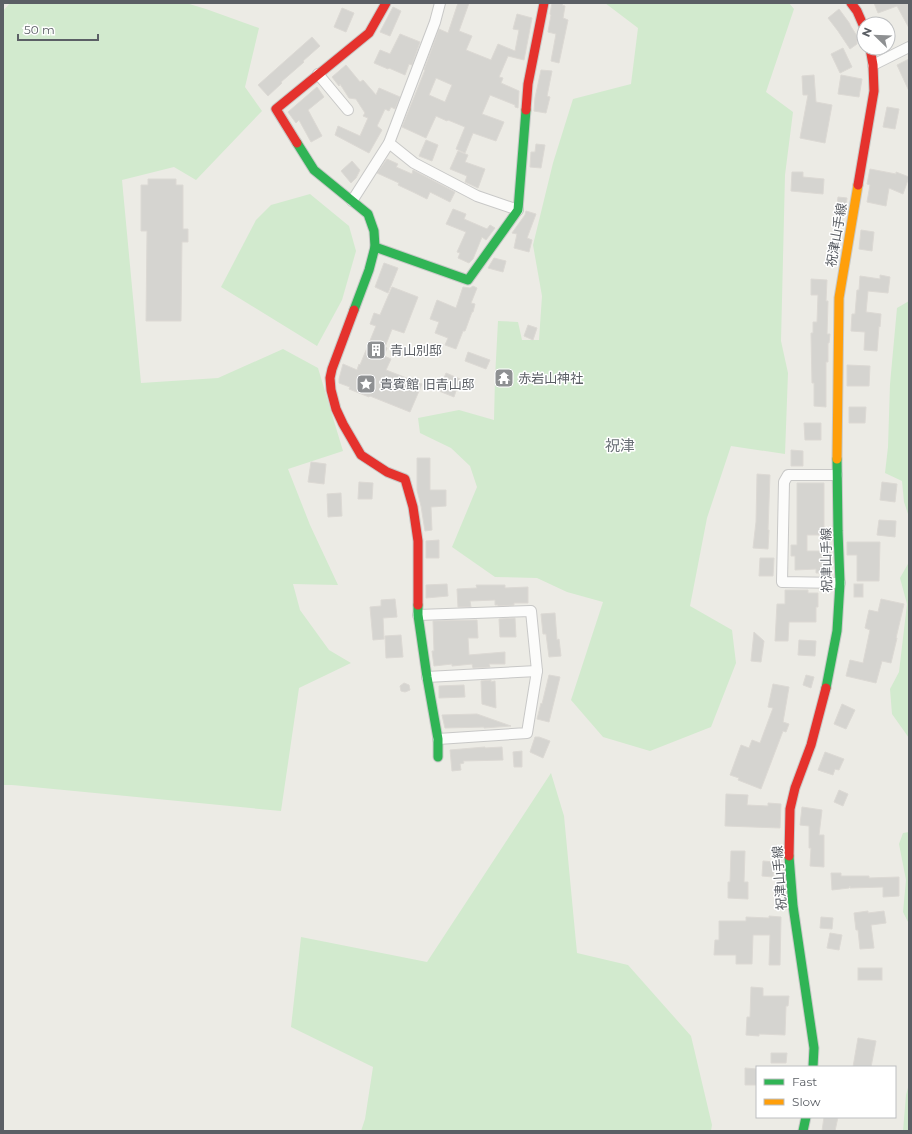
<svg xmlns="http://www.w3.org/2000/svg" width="912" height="1134" font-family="Montserrat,'Noto Sans JP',sans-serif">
	<rect width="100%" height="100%" fill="#ecebe5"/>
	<g fill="#d2eace">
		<path d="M 10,3 L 186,3 L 206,9 L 259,28 L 245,87 L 262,111 L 196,180 L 174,167 L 122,180 L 141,383 L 218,378 L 283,349 L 318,368 L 343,451 L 288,469 L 310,525 L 338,585 L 293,584 L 300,610 L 329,650 L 351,663 L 299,688 L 281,811 L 12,785 L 3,785 L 3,11 Z"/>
		<path d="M 605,3 L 789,3 L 794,9 L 766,92 L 793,112 L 785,175 L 781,341 L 788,373 L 785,454 L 731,446 L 707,518 L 690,606 L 732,630 L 736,663 L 711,727 L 650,751 L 603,737 L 571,700 L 603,602 L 567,592 L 537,578 L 495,577 L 452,547 L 477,487 L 470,466 L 451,448 L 420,433 L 418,418 L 459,410 L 494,420 L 495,378 L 498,321 L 518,322 L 522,340 L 539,340 L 542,296 L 533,245 L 553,163 L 573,99 L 631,84 L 638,28 Z"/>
		<path d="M 310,194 L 349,226 L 356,251 L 342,300 L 317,346 L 221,287 L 256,220 L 271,205 Z"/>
		<path d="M 909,301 L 909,517 L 904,502 L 902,481 L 885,473 L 888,447 L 890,384 L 897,308 Z"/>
		<path d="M 909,562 L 909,738 L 892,714 L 890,689 L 899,672 L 907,604 L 900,578 Z"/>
		<path d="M 551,773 L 564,816 L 577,953 L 628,965 L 691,1036 L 712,1125 L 711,1131 L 361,1131 L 365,1119 L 373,1067 L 291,1027 L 301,937 L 427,962 Z"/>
		<path d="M 909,832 L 909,924 L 903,912 L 906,880 L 899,844 L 903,833 Z"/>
		<path d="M 909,1084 L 909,1131 L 903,1131 L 906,1095 Z"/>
	</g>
	<g fill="#d5d4d0" stroke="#dcd9d4" fill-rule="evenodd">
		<path d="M 458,3 L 469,3 L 459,31 L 472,36 L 466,50 L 491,60 L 498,44 L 515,51 L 519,30 L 513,29 L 517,14 L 532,18 L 524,60 L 508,56 L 499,77 L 503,78 L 501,83 L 519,91 L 518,108 L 515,107 L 515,105 L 490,95 L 482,114 L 504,122 L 496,141 L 473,133 L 465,153 L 456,149 L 465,127 L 448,120 L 447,121 L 436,116 L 426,138 L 402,127 L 425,70 L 424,70 L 439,29 L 448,33 ZM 436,78 L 452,85 L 445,102 L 429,95 Z"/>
		<path d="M 552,3 L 563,3 L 562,5 L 565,6 L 563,18 L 568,20 L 559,63 L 551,61 L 556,34 L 548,32 L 551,15 L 550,14 Z"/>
		<path d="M 874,3 L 909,3 L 909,28 L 897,6 L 878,13 Z"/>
		<path d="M 393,7 L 401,11 L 390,36 L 380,32 Z"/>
		<path d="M 342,8 L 354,13 L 346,32 L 334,27 Z"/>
		<path d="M 839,9 L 850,24 L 850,25 L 857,36 L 857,44 L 850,49 L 838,31 L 828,18 Z"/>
		<path d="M 400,34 L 420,42 L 412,65 L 409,64 L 405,75 L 389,68 L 388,69 L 374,63 L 380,50 L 390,54 Z"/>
		<path d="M 312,37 L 320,46 L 303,61 L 304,62 L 281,82 L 282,83 L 268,96 L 258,85 Z"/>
		<path d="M 843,48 L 852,67 L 840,73 L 831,54 Z"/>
		<path d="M 909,59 L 909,91 L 897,65 Z"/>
		<path d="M 346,65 L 360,82 L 363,80 L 376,95 L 379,88 L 400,97 L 395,109 L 391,107 L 389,111 L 385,109 L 377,126 L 382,130 L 369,153 L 335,135 L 338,126 L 360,136 L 368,118 L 363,116 L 365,113 L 356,99 L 349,98 L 340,84 L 339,86 L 332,77 Z"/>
		<path d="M 541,70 L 552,71 L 547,96 L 550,97 L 546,113 L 534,111 L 535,98 Z"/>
		<path d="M 814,75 L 816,102 L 832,105 L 825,143 L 800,138 L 808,95 L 803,95 L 802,76 Z"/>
		<path d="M 841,75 L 862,79 L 859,97 L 838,94 Z"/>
		<path d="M 317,87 L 324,97 L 308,110 L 322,136 L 311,142 L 299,120 L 296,123 L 288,112 Z"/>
		<path d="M 887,107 L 899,109 L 895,129 L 883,127 Z"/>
		<path d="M 426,140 L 438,145 L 432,161 L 419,156 Z"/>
		<path d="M 536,144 L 545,145 L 541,168 L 530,167 L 531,152 L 535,152 Z"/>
		<path d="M 458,151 L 468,155 L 465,162 L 485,169 L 478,188 L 465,182 L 467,176 L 450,169 Z"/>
		<path d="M 387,159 L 398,164 L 396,167 L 412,174 L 413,170 L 455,192 L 450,202 L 430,192 L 427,199 L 415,193 L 398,185 L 399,183 L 377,173 Z"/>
		<path d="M 352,161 L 360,170 L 356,178 L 351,183 L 341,171 Z"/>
		<path d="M 870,169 L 896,174 L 896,172 L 909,177 L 903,194 L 889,188 L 886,206 L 867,202 L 870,185 L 867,184 Z"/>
		<path d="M 792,172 L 803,172 L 803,177 L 824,179 L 823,194 L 791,191 Z"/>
		<path d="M 148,179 L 176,179 L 176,185 L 183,185 L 183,229 L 188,229 L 188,242 L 182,242 L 181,321 L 146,321 L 147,231 L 141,231 L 141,185 L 148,185 Z"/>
		<path d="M 838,197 L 847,198 L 845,213 L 836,212 Z"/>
		<path d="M 453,209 L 466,214 L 464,219 L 487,229 L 490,225 L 495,228 L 486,240 L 482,237 L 473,259 L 469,263 L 458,258 L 460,253 L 457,252 L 466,232 L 446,224 Z"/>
		<path d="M 526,211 L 536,214 L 527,238 L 532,240 L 529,252 L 514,248 L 517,234 L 512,233 L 525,215 Z"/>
		<path d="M 861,230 L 874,232 L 872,251 L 859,249 Z"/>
		<path d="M 494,258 L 506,261 L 503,272 L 488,268 Z"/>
		<path d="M 384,263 L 398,268 L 388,293 L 375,287 Z"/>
		<path d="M 880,275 L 890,277 L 888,293 L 868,291 L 866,312 L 881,314 L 880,327 L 879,326 L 877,351 L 864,350 L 865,332 L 851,331 L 852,314 L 855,314 L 857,290 L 859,290 L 860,276 L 880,279 Z"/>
		<path d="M 811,279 L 827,280 L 826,301 L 828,301 L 827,334 L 830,334 L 829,343 L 828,343 L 828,362 L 826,362 L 826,407 L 814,406 L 814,383 L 812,383 L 811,333 L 813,333 L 813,322 L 817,322 L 818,295 L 811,295 Z"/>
		<path d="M 473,286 L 477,288 L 471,303 L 475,304 L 473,312 L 472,312 L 465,331 L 463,331 L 456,349 L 445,345 L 448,338 L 435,333 L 439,322 L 430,319 L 437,300 L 456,308 L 463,287 L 470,288 Z"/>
		<path d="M 392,287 L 418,297 L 404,333 L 392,329 L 385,347 L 387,348 L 384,356 L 391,359 L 386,370 L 422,384 L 410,412 L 370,396 L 369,397 L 349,389 L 350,387 L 339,383 L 339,379 L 343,364 L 357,370 L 359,364 L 360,365 L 376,326 L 370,324 L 374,313 L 380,315 Z"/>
		<path d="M 528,325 L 537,328 L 533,340 L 524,336 Z"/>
		<path d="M 468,352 L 490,360 L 486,369 L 465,361 Z"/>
		<path d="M 847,365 L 870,366 L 869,386 L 847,386 Z"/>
		<path d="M 446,373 L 460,379 L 454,397 L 439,391 Z"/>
		<path d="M 849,407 L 866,407 L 865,423 L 849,423 Z"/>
		<path d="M 804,423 L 821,423 L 821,440 L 805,440 Z"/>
		<path d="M 791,450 L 803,451 L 803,466 L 791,466 Z"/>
		<path d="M 417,458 L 430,458 L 430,490 L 446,490 L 446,506 L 431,507 L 432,530 L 425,531 L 421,506 L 417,490 Z"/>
		<path d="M 311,462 L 326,464 L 324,484 L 308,482 Z"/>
		<path d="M 757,474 L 770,475 L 768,530 L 769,530 L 768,549 L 753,548 L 756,522 Z"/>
		<path d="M 359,482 L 373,483 L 372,499 L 358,499 Z"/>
		<path d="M 882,482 L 897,484 L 895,502 L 880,500 Z"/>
		<path d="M 797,483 L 824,483 L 824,535 L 807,535 L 807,551 L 830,551 L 831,576 L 824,576 L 824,573 L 816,573 L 816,569 L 795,570 L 795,556 L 791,556 L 791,545 L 797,545 Z"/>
		<path d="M 341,493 L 342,516 L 328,517 L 327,494 Z"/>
		<path d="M 879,520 L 896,521 L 895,537 L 877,535 Z"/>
		<path d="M 439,540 L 439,558 L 426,558 L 426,541 Z"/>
		<path d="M 847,542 L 880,542 L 879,581 L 857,581 L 857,555 L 847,555 Z"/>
		<path d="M 760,558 L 774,558 L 773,576 L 759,576 Z"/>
		<path d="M 447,584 L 448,596 L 426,598 L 426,585 Z"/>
		<rect x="854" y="584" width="9" height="13"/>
		<path d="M 476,585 L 505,585 L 505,588 L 528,587 L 528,603 L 514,603 L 514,605 L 498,606 L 498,605 L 495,605 L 495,600 L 470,601 L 471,607 L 458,607 L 457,589 L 477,588 Z"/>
		<path d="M 785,590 L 808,590 L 808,593 L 818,593 L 818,607 L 816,607 L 816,622 L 789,622 L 788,641 L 775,641 L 777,604 L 785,604 Z"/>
		<path d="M 395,599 L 397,617 L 383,618 L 384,639 L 373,640 L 370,607 L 381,606 L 381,600 Z"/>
		<path d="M 881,599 L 904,604 L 896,638 L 897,638 L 891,663 L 882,661 L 876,683 L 846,676 L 850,660 L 863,663 L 870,630 L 865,628 L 869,610 L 878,612 Z"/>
		<path d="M 555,613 L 557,640 L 559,639 L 561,656 L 549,657 L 546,634 L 543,634 L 541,614 Z"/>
		<path d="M 515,618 L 516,637 L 500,637 L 499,619 Z"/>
		<path d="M 477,620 L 478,638 L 468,638 L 469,655 L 505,652 L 505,664 L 489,664 L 490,667 L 473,668 L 472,664 L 452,666 L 452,664 L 434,666 L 432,651 L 434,651 L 433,621 Z"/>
		<path d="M 754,632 L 764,641 L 761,662 L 751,661 Z"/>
		<path d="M 401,635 L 403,657 L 386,658 L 385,636 Z"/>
		<path d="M 799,640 L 816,641 L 815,656 L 798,655 Z"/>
		<path d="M 549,675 L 560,677 L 549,722 L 537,719 L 541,703 L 542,704 Z"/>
		<path d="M 806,675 L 814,677 L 811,688 L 803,685 Z"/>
		<path d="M 491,680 L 491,682 L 495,681 L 496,708 L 482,704 L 481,681 Z"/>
		<path d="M 404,683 L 409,685 L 410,690 L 405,692 L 401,691 L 400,686 Z"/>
		<path d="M 773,684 L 789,687 L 783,722 L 789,724 L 786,732 L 783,731 L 761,789 L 738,780 L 739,778 L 730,775 L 741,745 L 749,748 L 752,740 L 760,743 L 773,708 L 768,707 Z"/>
		<path d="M 464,685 L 465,697 L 439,698 L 439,686 Z"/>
		<path d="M 842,704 L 855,710 L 846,729 L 834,724 Z"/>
		<path d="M 477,714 L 511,726 L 484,728 L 484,727 L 445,728 L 442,715 Z"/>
		<path d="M 535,737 L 539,737 L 550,741 L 543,758 L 530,752 Z"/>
		<path d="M 485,747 L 485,748 L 502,747 L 503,760 L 463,761 L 464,763 L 460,764 L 461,770 L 452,771 L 450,750 Z"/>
		<path d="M 522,751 L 522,767 L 514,767 L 513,752 Z"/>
		<path d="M 825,752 L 844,759 L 839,770 L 835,769 L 833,775 L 818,770 Z"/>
		<path d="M 839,790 L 848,794 L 843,806 L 834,802 Z"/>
		<path d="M 726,794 L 748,795 L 747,805 L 768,806 L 768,803 L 781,804 L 780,828 L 725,826 Z"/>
		<path d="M 802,807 L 822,810 L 819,835 L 824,835 L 824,867 L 810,866 L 811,848 L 809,848 L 809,826 L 800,825 Z"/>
		<path d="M 731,851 L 745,851 L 744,882 L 748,882 L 748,899 L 728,898 L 728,882 L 730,882 Z"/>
		<path d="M 763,861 L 774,862 L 773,877 L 762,876 Z"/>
		<path d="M 831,873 L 841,873 L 841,876 L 869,876 L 869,878 L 899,877 L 899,896 L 883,897 L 883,887 L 850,888 L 850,886 L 849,888 L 832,890 Z"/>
		<path d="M 868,911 L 868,913 L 884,911 L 886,923 L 871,925 L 874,948 L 860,949 L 858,930 L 856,930 L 854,913 Z"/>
		<path d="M 769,916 L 781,917 L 780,965 L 769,965 L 770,935 L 753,935 L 752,964 L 736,964 L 736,955 L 714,955 L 715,940 L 719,940 L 719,921 L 746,921 L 746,917 L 769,918 Z"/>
		<path d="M 821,917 L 833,918 L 832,929 L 820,928 Z"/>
		<path d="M 830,933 L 842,935 L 839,950 L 827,948 Z"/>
		<rect x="858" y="968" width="24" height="12"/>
		<path d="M 751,987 L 763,988 L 763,996 L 789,996 L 788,1006 L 786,1006 L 785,1035 L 759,1034 L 759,1036 L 746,1035 L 747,1017 L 750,1017 Z"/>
		<path d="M 858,1038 L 876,1041 L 871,1067 L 853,1067 Z"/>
		<path d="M 771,1053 L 787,1053 L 786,1063 L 771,1063 Z"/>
		<path d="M 745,1068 L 757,1069 L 757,1085 L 745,1085 Z"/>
		<path d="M 824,1117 L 838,1117 L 835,1131 L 822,1131 Z"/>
	</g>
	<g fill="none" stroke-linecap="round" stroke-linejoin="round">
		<g stroke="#c8c8c7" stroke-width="12">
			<g id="street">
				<path d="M 873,65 L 909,47"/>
				<path d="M 318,74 L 348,110"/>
				<path d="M 389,143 L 414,163 L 477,196 L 518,210"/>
				<path d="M 352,201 L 389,143 L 435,22 L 440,3"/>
				<path d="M 837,475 L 788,475 L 784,482 L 782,582 L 840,583"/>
				<path d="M 418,615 L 531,611 L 537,671 L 527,733 L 438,739"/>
				<path d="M 427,677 L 537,671"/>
			</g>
		</g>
		<g stroke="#c8c9c7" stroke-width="11">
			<g id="fast">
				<path d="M 297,143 L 314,170 L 368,214 L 374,231 L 375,247 L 369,270 L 354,310"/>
				<path d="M 375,247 L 468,280 L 518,210 L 526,110"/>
				<path d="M 418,605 L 418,615 L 427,677 L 438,739 L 438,757"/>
				<path d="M 826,688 L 837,631 L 840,583 L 838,531 L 837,459"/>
				<path d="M 789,856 L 793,906 L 814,1048 L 813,1067"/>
				<path d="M 803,1131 L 806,1117"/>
			</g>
		</g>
		<g stroke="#c8c9c7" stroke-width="11">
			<path id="slow" d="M 837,459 L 839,298 L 858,185"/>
		</g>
		<g stroke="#c8c9c7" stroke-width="11">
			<g id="jam">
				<path d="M 851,3 L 857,11 L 864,27"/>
				<path d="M 526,110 L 528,84 L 544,3"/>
				<path d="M 297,143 L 276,109 L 369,33 L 386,3"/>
				<path d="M 858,185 L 874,91 L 873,65 L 870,48"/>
				<path d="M 354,310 L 332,369 L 330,378 L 331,390 L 336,409 L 343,424 L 361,455 L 387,472 L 405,479 L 413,507 L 418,541 L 418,605"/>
				<path d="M 789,856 L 790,809 L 795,788 L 811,745 L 826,688"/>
			</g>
		</g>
		<use href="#street" stroke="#fcfcfb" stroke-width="10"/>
		<use href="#fast" stroke="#30b455" stroke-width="9"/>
		<use href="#slow" stroke="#ff9f0a" stroke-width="9"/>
		<use href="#jam" stroke="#e5322d" stroke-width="9"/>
	</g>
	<defs>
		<g id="building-square" transform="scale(1)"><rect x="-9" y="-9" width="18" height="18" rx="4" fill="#8e9092" stroke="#fff"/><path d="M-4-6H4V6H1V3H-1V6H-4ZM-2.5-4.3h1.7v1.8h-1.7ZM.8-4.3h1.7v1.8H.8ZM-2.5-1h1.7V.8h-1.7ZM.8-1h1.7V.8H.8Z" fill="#fff"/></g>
		<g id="temple-square" transform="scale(1)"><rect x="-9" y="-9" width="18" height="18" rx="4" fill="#8e9092" stroke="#fff"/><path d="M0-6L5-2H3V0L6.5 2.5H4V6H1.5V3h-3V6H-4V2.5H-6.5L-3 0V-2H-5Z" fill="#fff"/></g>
		<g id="sight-square" transform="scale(1)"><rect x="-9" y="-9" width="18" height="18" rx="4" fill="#8e9092" stroke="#fff"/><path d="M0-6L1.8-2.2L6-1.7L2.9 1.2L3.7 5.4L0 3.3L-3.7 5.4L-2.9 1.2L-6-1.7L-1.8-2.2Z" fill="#fff"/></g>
	</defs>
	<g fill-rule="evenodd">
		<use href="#building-square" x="376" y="350"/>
		<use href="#temple-square" x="504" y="378"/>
		<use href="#sight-square" x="366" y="384"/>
	</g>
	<g text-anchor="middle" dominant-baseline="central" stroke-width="3" stroke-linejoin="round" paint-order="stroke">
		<g font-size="13" fill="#5b5f65" stroke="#fff">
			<text transform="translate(836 235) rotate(-80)">祝津山手線</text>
			<text transform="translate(826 560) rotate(-91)">祝津山手線</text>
			<text transform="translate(779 878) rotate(-94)">祝津山手線</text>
		</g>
		<g font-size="13" fill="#5b5f65" stroke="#fff" text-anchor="start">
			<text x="390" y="350">青山別邸</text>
			<text x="518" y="378">赤岩山神社</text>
			<text x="380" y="384">貴賓館 旧青山邸</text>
		</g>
		<g font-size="15" fill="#6b7177" stroke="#fff">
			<text x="620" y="445">祝津</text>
		</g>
	</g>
	<rect width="912" height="1134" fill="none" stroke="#5b5f65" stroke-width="8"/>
	<rect x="756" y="1066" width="140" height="52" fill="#ffffff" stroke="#bdbfc1"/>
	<rect x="764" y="1079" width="20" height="6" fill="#30b455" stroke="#bdbfc1"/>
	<text x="792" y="1086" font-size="12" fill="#5b5f65">Fast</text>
	<rect x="764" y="1099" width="20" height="6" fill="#ff9f0a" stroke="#bdbfc1"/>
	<text x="792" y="1106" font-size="12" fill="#5b5f65">Slow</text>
	<g transform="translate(876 36) rotate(293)"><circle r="19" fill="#ffffff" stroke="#bdbfc1"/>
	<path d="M0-3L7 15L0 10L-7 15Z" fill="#8e9092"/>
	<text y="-6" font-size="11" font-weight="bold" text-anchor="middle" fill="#5b5f65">N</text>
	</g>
	<path d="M18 34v6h80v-6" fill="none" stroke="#5b5f65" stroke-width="2"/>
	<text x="24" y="34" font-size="12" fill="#5b5f65" stroke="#ffffff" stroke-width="3" paint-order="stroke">50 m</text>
</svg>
